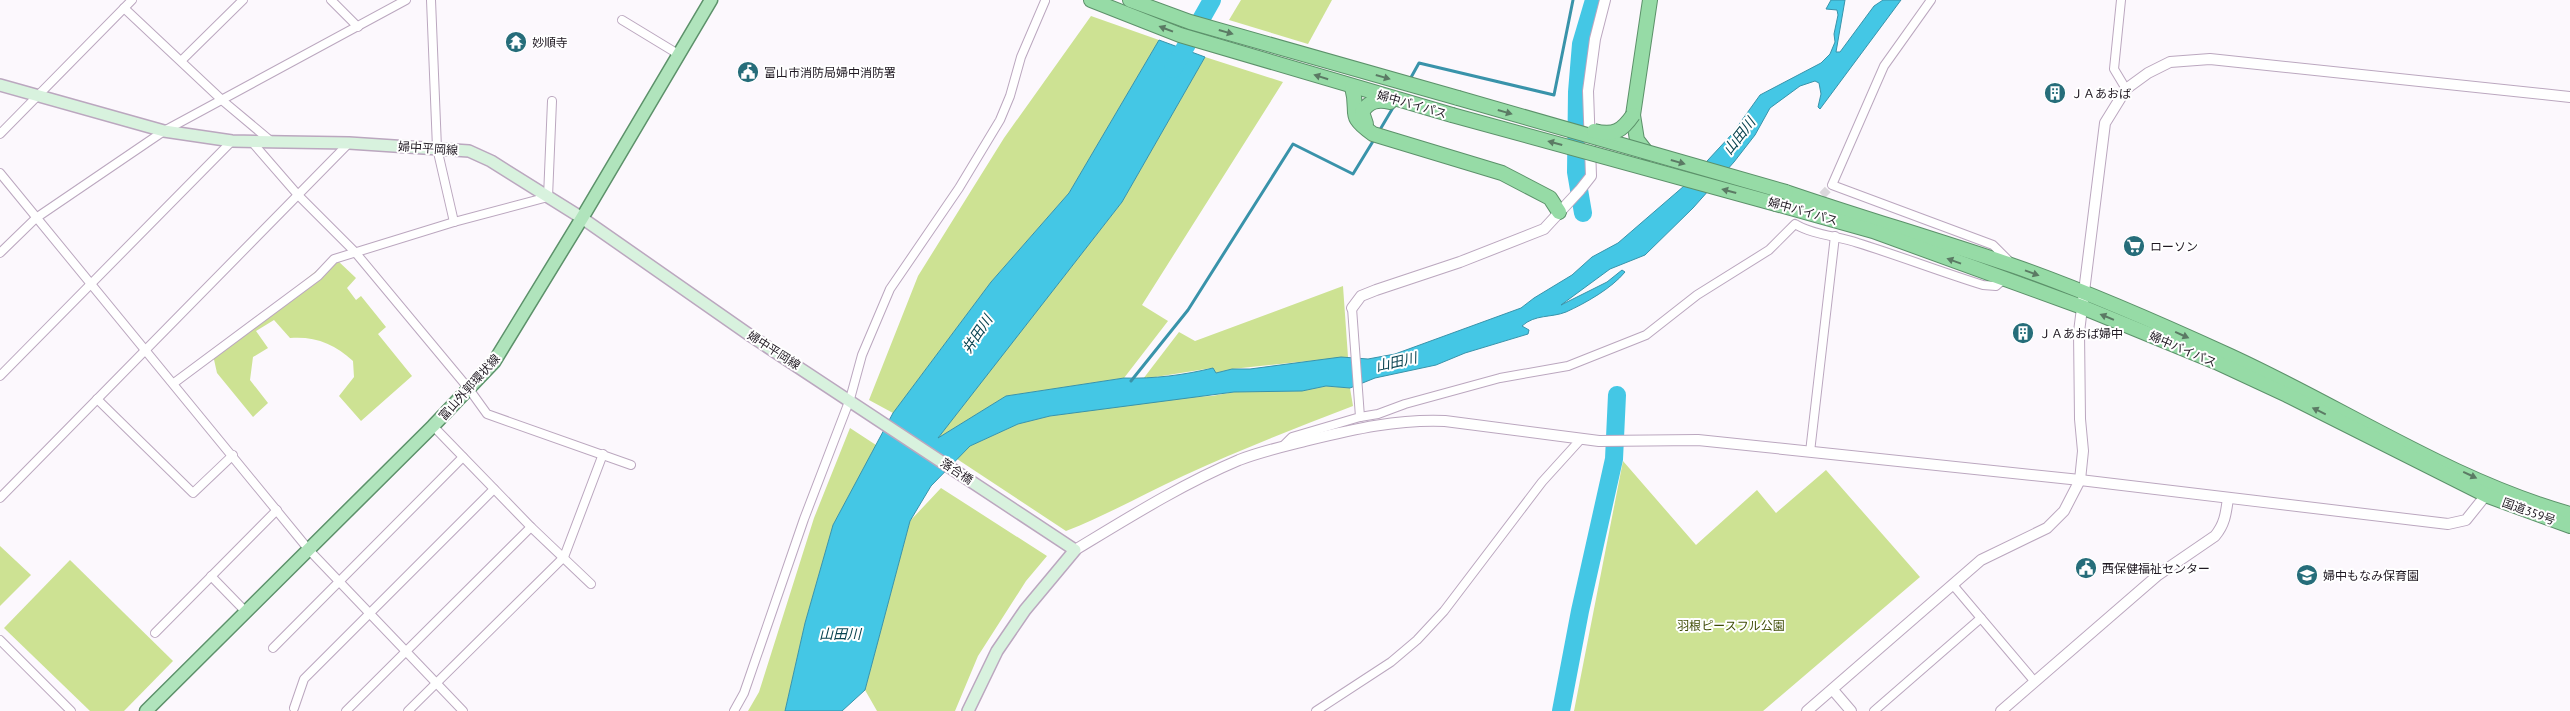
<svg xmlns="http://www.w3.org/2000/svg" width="2570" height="711" font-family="'PT Sans','Noto Sans JP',sans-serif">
	<rect width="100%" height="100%" fill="#fcf8fd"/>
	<g fill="#cde293">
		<path d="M 1241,0 L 1332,0 L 1308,44 L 1229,20 Z"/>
		<path d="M 1091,16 L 1159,40 L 1069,193 L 991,282 L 893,413 L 869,400 L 918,276 L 1004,138 Z"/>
		<path d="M 1205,57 L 1283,82 L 1142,305 L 1168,321 L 1124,378 L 1006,396 L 937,439 L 1122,202 Z"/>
		<path d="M 337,260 L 356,278 L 347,288 L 356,300 L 361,296 L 386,327 L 378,334 L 412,376 L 361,421 L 339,396 L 354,377 L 353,361 C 335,344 315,336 290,338 L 274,320 L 256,331 L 268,348 L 253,357 L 250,380 L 268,403 L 253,417 L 217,373 L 213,355 L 327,262 Z"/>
		<path d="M 1343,286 L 1348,357 L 1232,369 L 1216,373 L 1212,368 L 1143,379 L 1179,332 L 1195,341 Z"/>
		<path d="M 1326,386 L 1350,388 L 1353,406 C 1296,428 1239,450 1183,476 C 1144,494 1107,515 1066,531 L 957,459 L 970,446 L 1018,424 L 1050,416 L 1186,397 L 1212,396 L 1234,392 L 1302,391 Z"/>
		<path d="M 850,428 L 876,445 L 833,525 L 805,623 L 785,711 L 748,711 L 759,692 L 814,518 Z"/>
		<path d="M 1623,461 L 1696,545 L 1757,490 L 1776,513 L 1826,470 L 1920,577 L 1763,711 L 1574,711 Z"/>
		<path d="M 941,488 L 1047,556 L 1026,581 L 978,656 L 955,711 L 877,711 L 865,690 L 910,521 Z"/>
		<path d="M 0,546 L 31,575 L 0,606 Z"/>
		<path d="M 70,560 L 173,661 L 124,711 L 90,711 L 4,628 Z"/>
	</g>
	<path fill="#44c7e5" stroke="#3993aa" d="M 1831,0 L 1845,0 L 1836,52 L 1840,52 L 1874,6 L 1883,0 L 1901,0 L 1820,109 L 1818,107 L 1821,94 L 1819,83 L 1815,81 L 1800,86 L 1770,108 L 1755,135 L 1734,162 L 1693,208 L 1645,255 L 1610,269 L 1561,305 L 1607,282 L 1622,270 L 1625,272 C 1612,288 1586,303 1566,312 C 1551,318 1535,314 1522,326 L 1529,330 L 1528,334 L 1465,353 L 1436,365 L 1375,378 L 1350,388 L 1326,386 L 1302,391 L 1234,392 L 1050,416 L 1018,424 L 970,446 L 931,486 L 910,521 L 865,690 L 842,711 L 785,711 L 805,623 L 833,525 L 893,413 L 991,282 L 1069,193 L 1159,40 L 1205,57 L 1122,202 L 938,438 L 1006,396 L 1124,378 C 1154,379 1184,375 1213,368 L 1216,373 L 1232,369 L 1250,369 L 1341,357 L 1368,359 L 1395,354 L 1521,308 L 1534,298 L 1572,275 L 1592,257 L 1618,243 L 1684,186 L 1732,134 L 1760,95 L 1821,63 L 1830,54 L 1835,42 L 1834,34 L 1838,15 L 1837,10 L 1826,9 Z"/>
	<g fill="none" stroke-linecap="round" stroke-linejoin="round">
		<g stroke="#3993aa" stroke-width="3">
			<path d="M 1409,81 L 1419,63 L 1554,95 L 1573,0"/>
			<path d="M 1378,133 L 1394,106"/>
			<path d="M 1131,381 L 1188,310 L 1293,144 L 1353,174 L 1375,138"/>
		</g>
		<g stroke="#44c7e5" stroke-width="18">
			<path d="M 1173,69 L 1212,0"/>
			<path d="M 1583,213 L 1576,172 L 1577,92 L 1581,44 L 1594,0"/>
			<path d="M 1561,711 L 1580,611 L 1614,459 L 1617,395"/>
		</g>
		<path stroke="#dbd7dc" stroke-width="8" stroke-dasharray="8 4" stroke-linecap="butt" d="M 1814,204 L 1832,185"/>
		<g stroke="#bba7bf" stroke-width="10">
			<g id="minor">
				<path d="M 331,0 L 358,27"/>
				<path d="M 431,0 L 437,148 L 454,222"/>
				<path d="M 1931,0 L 1884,66 L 1832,185 L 1993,245 L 2009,261"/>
				<path d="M 2121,0 L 2114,69 L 2126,89"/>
				<path d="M 124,8 L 223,101 L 272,142"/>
				<path d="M 622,20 L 678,54"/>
				<path d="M 182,60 L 243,0"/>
				<path d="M 0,134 L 132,0"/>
				<path d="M 252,142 L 298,195 L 355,252 L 469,389 L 487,414 L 631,465"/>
				<path d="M 0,173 L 309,550 L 463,711"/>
				<path d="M 0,253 L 36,218 L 164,131 L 406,0"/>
				<path d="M 0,376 L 232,141"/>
				<path d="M 174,383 L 318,276 L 334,259 L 454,222 L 548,197 L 552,101"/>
				<path d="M 97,399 L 193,493 L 233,455"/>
				<path d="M 1360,417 L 1378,414 L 1405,404 L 1500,378 L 1568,366 L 1646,335 L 1697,295 L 1769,250 L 1795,224 C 1813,235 1838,236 1858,243 C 1900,256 1941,272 1983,285 L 1996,286 L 2004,279"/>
				<path d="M 433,426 L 531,527 L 591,584"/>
				<path d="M 1283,446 L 1292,437 L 1360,417 L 1352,308"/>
				<path d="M 1810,452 L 1835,236"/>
				<path d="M 0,498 L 349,143"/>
				<path d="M 211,576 L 246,612"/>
				<path d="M 1953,585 L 2035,682"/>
				<path d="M 155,633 L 277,510"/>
				<path d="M 0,640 L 71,711"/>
				<path d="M 273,648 L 463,457"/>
				<path d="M 294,708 L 304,679 L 494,489"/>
				<path d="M 346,711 L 531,527"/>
				<path d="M 408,711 L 564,557 L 603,454"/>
				<path d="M 734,711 L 744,693 L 804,519 L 850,399 L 862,355 L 890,289 L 959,188 L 1000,120 L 1010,96 L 1021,57 L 1045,1"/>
				<path d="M 1316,711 L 1391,662 L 1417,640 L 1444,611 L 1542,482 L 1581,439"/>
				<path d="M 1874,711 L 1981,618"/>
			</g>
		</g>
		<g stroke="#bba7bf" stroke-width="12">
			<g id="tertiary">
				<path d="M 1352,308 L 1361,296 L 1376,290 L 1460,262 L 1544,229 L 1580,190 L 1591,176 L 1588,91 L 1595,39 L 1605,0"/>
				<path d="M 1075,550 C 1128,518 1182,484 1239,460 C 1262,451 1286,446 1309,440 C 1354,429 1398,419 1445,421 L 1599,441 L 1698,440 L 2080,480 L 2448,524 L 2466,520 L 2490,490"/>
				<path d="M 1833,690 L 1851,711"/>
				<path d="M 1807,711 L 1981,560 L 2047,528 L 2064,511 L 2080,480 L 2083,451 L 2080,419 L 2079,332 L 2105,123 L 2126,89 L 2148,73 L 2170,62 L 2210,59 L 2570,97"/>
				<path d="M 2001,711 L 2158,575 L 2215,536 C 2225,524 2226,513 2228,498"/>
			</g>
		</g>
		<g stroke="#bba7bf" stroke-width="14">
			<path id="secondary" d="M 0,85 L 164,131 L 232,141 L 349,143 L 469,151 L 491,161 L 582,218 L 751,336 L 1075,550 L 1025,610 L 997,651 L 968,711"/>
		</g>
		<g stroke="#5c916a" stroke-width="15">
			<path id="primary" d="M 146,711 L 433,426 L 494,362 L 582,218 L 711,0"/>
		</g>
		<g stroke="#5c916a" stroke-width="16">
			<g id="trunk">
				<path d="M 1091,0 L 1180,35 L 1452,115"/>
				<path d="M 1130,0 L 1190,22 L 1458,98"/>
				<path d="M 1352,87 C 1360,115 1345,114 1373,134 L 1502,173 L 1550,198 L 1559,212"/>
				<path d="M 1366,124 L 1362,112 C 1369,101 1378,99 1390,102"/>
				<path d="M 1647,153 L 1637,140 L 1633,115 L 1650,0"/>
				<path d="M 1786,192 C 1862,218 1938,240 2014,266 C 2086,291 2156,322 2226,354 C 2341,406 2449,480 2570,514"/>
				<path d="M 1776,204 L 1873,231 L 2082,307 L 2216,362 L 2287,395 L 2488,496 L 2570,526"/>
			</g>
		</g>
		<use href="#minor" stroke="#fff" stroke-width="8"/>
		<use href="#tertiary" stroke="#fff" stroke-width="10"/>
		<use href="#secondary" stroke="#d8f2de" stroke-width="11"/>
		<use href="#primary" stroke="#b0e4bc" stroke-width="12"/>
		<use href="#trunk" stroke="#96dba6" stroke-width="14"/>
		<g stroke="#5c916a" stroke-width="16" stroke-linecap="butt">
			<g id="trunk-bridge">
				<path d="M 1458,98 L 1786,192"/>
				<path d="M 1452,115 L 1776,204"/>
				<path d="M 1594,131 C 1614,136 1622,131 1633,115"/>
			</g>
		</g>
		<use href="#trunk-bridge" stroke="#96dba6" stroke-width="14"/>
	</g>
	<defs><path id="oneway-solid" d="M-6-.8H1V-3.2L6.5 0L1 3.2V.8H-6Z" transform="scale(1.25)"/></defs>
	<g fill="#5b7a64">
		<use href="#oneway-solid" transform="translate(1166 29) rotate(-159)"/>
		<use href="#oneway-solid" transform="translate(1226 32) rotate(16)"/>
		<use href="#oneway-solid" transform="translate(1321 77) rotate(-163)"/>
		<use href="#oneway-solid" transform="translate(1383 77) rotate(16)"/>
		<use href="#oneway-solid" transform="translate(1505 112) rotate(16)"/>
		<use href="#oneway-solid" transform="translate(1555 143) rotate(-165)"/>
		<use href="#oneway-solid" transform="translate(1678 162) rotate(16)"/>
		<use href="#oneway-solid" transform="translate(1729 191) rotate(-165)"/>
		<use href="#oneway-solid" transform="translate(1954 261) rotate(-160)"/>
		<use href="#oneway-solid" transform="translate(2032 273) rotate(20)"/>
		<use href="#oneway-solid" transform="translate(2107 317) rotate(-158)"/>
		<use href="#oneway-solid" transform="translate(2182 335) rotate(24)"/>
		<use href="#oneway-solid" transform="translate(2319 411) rotate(-154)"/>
		<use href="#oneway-solid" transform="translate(2470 475) rotate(25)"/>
	</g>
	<defs>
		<g id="temple-disc" transform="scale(1.125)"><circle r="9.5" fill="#266d7a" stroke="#fff"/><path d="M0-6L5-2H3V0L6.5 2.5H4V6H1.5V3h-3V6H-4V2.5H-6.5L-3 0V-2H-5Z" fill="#fff"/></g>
		<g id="civic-disc" transform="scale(1.125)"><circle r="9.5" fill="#266d7a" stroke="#fff"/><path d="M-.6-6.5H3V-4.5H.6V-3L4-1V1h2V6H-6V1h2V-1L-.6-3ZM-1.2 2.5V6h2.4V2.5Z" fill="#fff"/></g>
		<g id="building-disc" transform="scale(1.125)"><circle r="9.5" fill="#266d7a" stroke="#fff"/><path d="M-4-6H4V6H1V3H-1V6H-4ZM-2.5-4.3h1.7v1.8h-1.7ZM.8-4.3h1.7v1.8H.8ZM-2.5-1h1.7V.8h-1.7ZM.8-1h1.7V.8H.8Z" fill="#fff"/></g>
		<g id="supermarket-disc" transform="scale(1.125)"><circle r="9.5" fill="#266d7a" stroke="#fff"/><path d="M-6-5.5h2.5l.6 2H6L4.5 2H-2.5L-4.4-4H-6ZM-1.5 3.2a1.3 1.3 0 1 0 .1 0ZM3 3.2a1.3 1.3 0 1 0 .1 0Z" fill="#fff"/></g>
		<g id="school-disc" transform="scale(1.125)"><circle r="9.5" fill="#266d7a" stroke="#fff"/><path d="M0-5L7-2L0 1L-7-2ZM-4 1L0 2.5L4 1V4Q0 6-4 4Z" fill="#fff"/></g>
	</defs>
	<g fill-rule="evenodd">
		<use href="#temple-disc" x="516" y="42"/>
		<use href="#civic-disc" x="748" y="72"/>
		<use href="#building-disc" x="2055" y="93"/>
		<use href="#supermarket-disc" x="2134" y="246"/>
		<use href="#building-disc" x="2023" y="333"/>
		<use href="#civic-disc" x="2086" y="568"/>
		<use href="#school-disc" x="2307" y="575"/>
	</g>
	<g text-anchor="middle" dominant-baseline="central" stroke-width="4" stroke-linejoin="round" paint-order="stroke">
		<g font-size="12" fill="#201922" stroke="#fff" text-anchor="start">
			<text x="532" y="42">妙順寺</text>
			<text x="764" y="72">富山市消防局婦中消防署</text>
			<text x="2071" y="93">ＪＡあおば</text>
			<text x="2150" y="246">ローソン</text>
			<text x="2039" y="333">ＪＡあおば婦中</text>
			<text x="2102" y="568">西保健福祉センター</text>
			<text x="2323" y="575">婦中もなみ保育園</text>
		</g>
		<g font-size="12" fill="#201922" stroke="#fff">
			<text transform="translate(1412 104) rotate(16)">婦中バイパス</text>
			<text transform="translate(428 148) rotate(4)">婦中平岡線</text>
			<text transform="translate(1803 211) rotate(16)">婦中バイパス</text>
			<text transform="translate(2183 349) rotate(23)">婦中バイパス</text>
			<text transform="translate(774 350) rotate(33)">婦中平岡線</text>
			<text transform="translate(469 387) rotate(-48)">富山外郭環状線</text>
			<text transform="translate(957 471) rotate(34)">落合橋</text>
			<text transform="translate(2529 511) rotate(20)">国道359号</text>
		</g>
		<g font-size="12" fill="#3f4c07" stroke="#fff">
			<text x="1731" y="625">羽根ピースフル公園</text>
		</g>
		<g font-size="14" font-style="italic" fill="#0a4451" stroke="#fff">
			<text transform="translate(1739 136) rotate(-52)">山田川</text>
			<text transform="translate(977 334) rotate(-56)">井田川</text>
			<text transform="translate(1396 362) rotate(-13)">山田川</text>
			<text x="840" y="634">山田川</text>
		</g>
	</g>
</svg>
